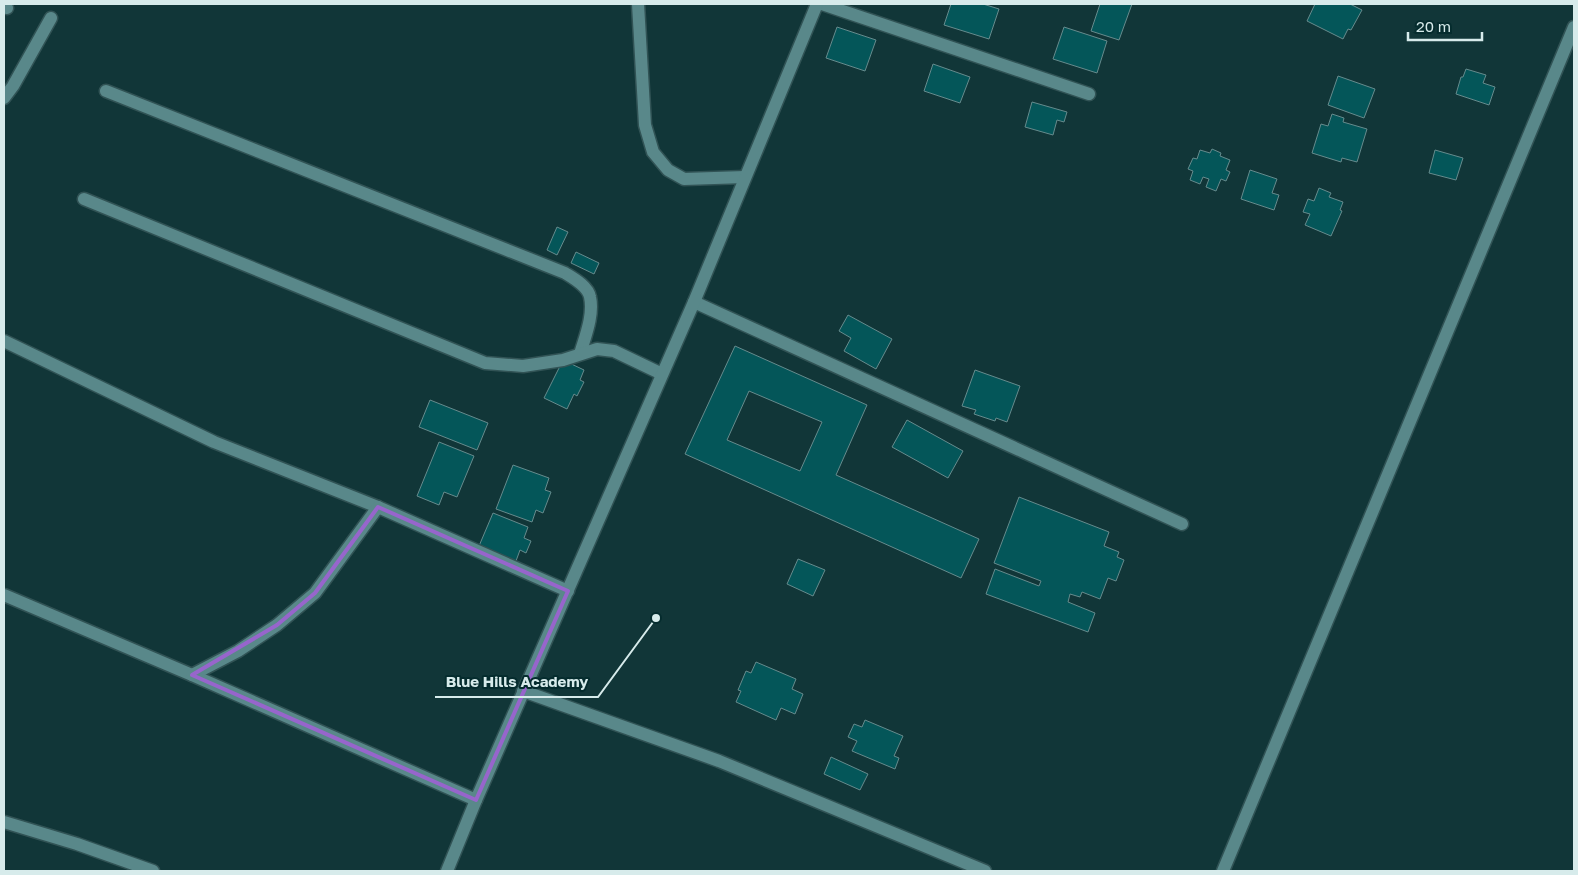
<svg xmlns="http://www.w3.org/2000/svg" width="1578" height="875" font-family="'Golos Text',sans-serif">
	<rect width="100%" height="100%" fill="#113638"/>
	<g fill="#045659" stroke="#668b8d" fill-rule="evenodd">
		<path d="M 951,4 L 983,4 L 999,9 L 989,39 L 944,25 Z"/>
		<path d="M 1100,4 L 1132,4 L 1119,40 L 1091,31 Z"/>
		<path d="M 1315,4 L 1350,4 L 1362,10 L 1351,30 L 1348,29 L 1343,39 L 1307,21 Z"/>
		<path d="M 837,27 L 876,40 L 865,71 L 826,58 Z"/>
		<path d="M 1064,27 L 1107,41 L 1097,73 L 1053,59 Z"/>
		<path d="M 933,64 L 970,77 L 960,103 L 924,91 Z"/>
		<path d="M 1466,69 L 1486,75 L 1483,83 L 1495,87 L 1489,105 L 1456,94 L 1461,77 L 1463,77 Z"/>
		<path d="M 1338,76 L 1375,89 L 1364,118 L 1328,105 Z"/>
		<path d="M 1032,102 L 1067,112 L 1064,122 L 1057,120 L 1053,135 L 1025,127 Z"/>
		<path d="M 1332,114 L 1344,118 L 1343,122 L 1367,129 L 1357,162 L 1342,158 L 1341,162 L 1312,153 L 1321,124 L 1328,126 Z"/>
		<path d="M 1212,149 L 1221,153 L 1220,156 L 1230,160 L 1226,170 L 1230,172 L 1226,181 L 1221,179 L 1216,191 L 1206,187 L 1209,179 L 1203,177 L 1200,184 L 1190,180 L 1193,171 L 1188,169 L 1193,158 L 1197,159 L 1200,150 L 1210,153 Z"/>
		<path d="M 1435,150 L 1463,158 L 1456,180 L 1429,173 Z"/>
		<path d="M 1250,170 L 1277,179 L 1272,193 L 1279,195 L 1274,210 L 1241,199 Z"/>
		<path d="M 1319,188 L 1331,193 L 1329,197 L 1343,202 L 1340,210 L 1342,211 L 1331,236 L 1305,225 L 1310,214 L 1303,212 L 1308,199 L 1314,201 Z"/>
		<path d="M 557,227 L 568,232 L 557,255 L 547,250 Z"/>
		<path d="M 576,252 L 599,263 L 594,274 L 571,263 Z"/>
		<path d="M 848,315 L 892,339 L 876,369 L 844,351 L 851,338 L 839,331 Z"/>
		<path d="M 735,346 L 867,405 L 836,475 L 979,539 L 961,578 L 685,454 ZM 749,391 L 822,422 L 800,471 L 727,440 Z"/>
		<path d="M 563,360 L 584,370 L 580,380 L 584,382 L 577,396 L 574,394 L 567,409 L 544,398 Z"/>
		<path d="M 975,370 L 1020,386 L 1007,422 L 996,418 L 995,421 L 974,414 L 976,410 L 962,406 Z"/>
		<path d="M 430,400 L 488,423 L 477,450 L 419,427 Z"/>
		<path d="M 907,420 L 963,451 L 948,478 L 892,447 Z"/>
		<path d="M 439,442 L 474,456 L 457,497 L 444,492 L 439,505 L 417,496 Z"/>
		<path d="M 513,465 L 549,478 L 545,490 L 551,492 L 543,513 L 536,510 L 532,522 L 496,509 Z"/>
		<path d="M 1019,497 L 1109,532 L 1104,546 L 1119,552 L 1117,557 L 1124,560 L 1116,581 L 1108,578 L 1100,599 L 1082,592 L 1080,597 L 1070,594 L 1068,602 L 1095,613 L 1088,632 L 986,594 L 995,569 L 1039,586 L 1041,581 L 994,563 Z"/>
		<path d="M 493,513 L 528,527 L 524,538 L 531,541 L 526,553 L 520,550 L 516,561 L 479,546 Z"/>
		<path d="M 798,559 L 825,570 L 813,596 L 787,584 Z"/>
		<path d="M 756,662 L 796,679 L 792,689 L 803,694 L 795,714 L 781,708 L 776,720 L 736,702 L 741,691 L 738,690 L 746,671 L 751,673 Z"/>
		<path d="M 865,720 L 903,736 L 894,756 L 899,758 L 895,769 L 852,751 L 857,741 L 848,737 L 854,724 L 862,727 Z"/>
		<path d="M 831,757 L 868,774 L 860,790 L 824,774 Z"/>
	</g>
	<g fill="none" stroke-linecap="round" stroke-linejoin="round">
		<g stroke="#315355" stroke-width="15">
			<g id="minor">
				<path d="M 638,4 L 645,125 L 653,152 L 668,170 L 684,179 L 745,177"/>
				<path d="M 822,4 L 1089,94"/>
				<path d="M 4,7 L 7,8"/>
				<path d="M 106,91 L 565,273 C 573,278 588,286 590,297 C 594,315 585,337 580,354"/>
				<path d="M 4,98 L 13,86 L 51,18"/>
				<path d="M 84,199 L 485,363 L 523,366 L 563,360 L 597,349 L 614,351 L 662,374"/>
				<path d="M 694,302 L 1182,524"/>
				<path d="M 4,341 L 214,442 L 378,507 L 568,591"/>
				<path d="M 4,595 L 192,675 L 476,800"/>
				<path d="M 192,675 L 238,651 L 277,625 L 315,593 L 378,507"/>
				<path d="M 523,691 L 719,761 L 985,871"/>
				<path d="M 4,822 L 77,844 L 153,871"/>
				<path d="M 447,871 L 476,800 L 694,302 L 817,4"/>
				<path d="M 1223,871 L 1574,27"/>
			</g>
		</g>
		<use href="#minor" stroke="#59888a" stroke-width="12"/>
	</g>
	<path fill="none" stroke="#9765cc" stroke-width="4" stroke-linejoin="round" d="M 378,507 L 568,591 L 476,800 L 192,675 L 277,625 L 315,593 Z"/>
	<path fill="none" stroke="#d7ebeb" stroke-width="2" d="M656 618L598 697H435"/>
	<circle fill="#d7ebeb" stroke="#052c2e" stroke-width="2" cx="656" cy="618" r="5"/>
	<g font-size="15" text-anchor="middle" font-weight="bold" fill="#d7ebeb" stroke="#052c2e" stroke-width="4" stroke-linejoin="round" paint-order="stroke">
		<text x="517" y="687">Blue Hills Academy</text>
	</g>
	<rect width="1578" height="875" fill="none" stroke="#d7ebeb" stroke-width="10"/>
	<path d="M1408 32v8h74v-8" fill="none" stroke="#d7ebeb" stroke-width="2.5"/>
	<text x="1416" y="32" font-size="15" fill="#d7ebeb" stroke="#052c2e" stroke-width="4" paint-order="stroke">20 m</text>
</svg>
